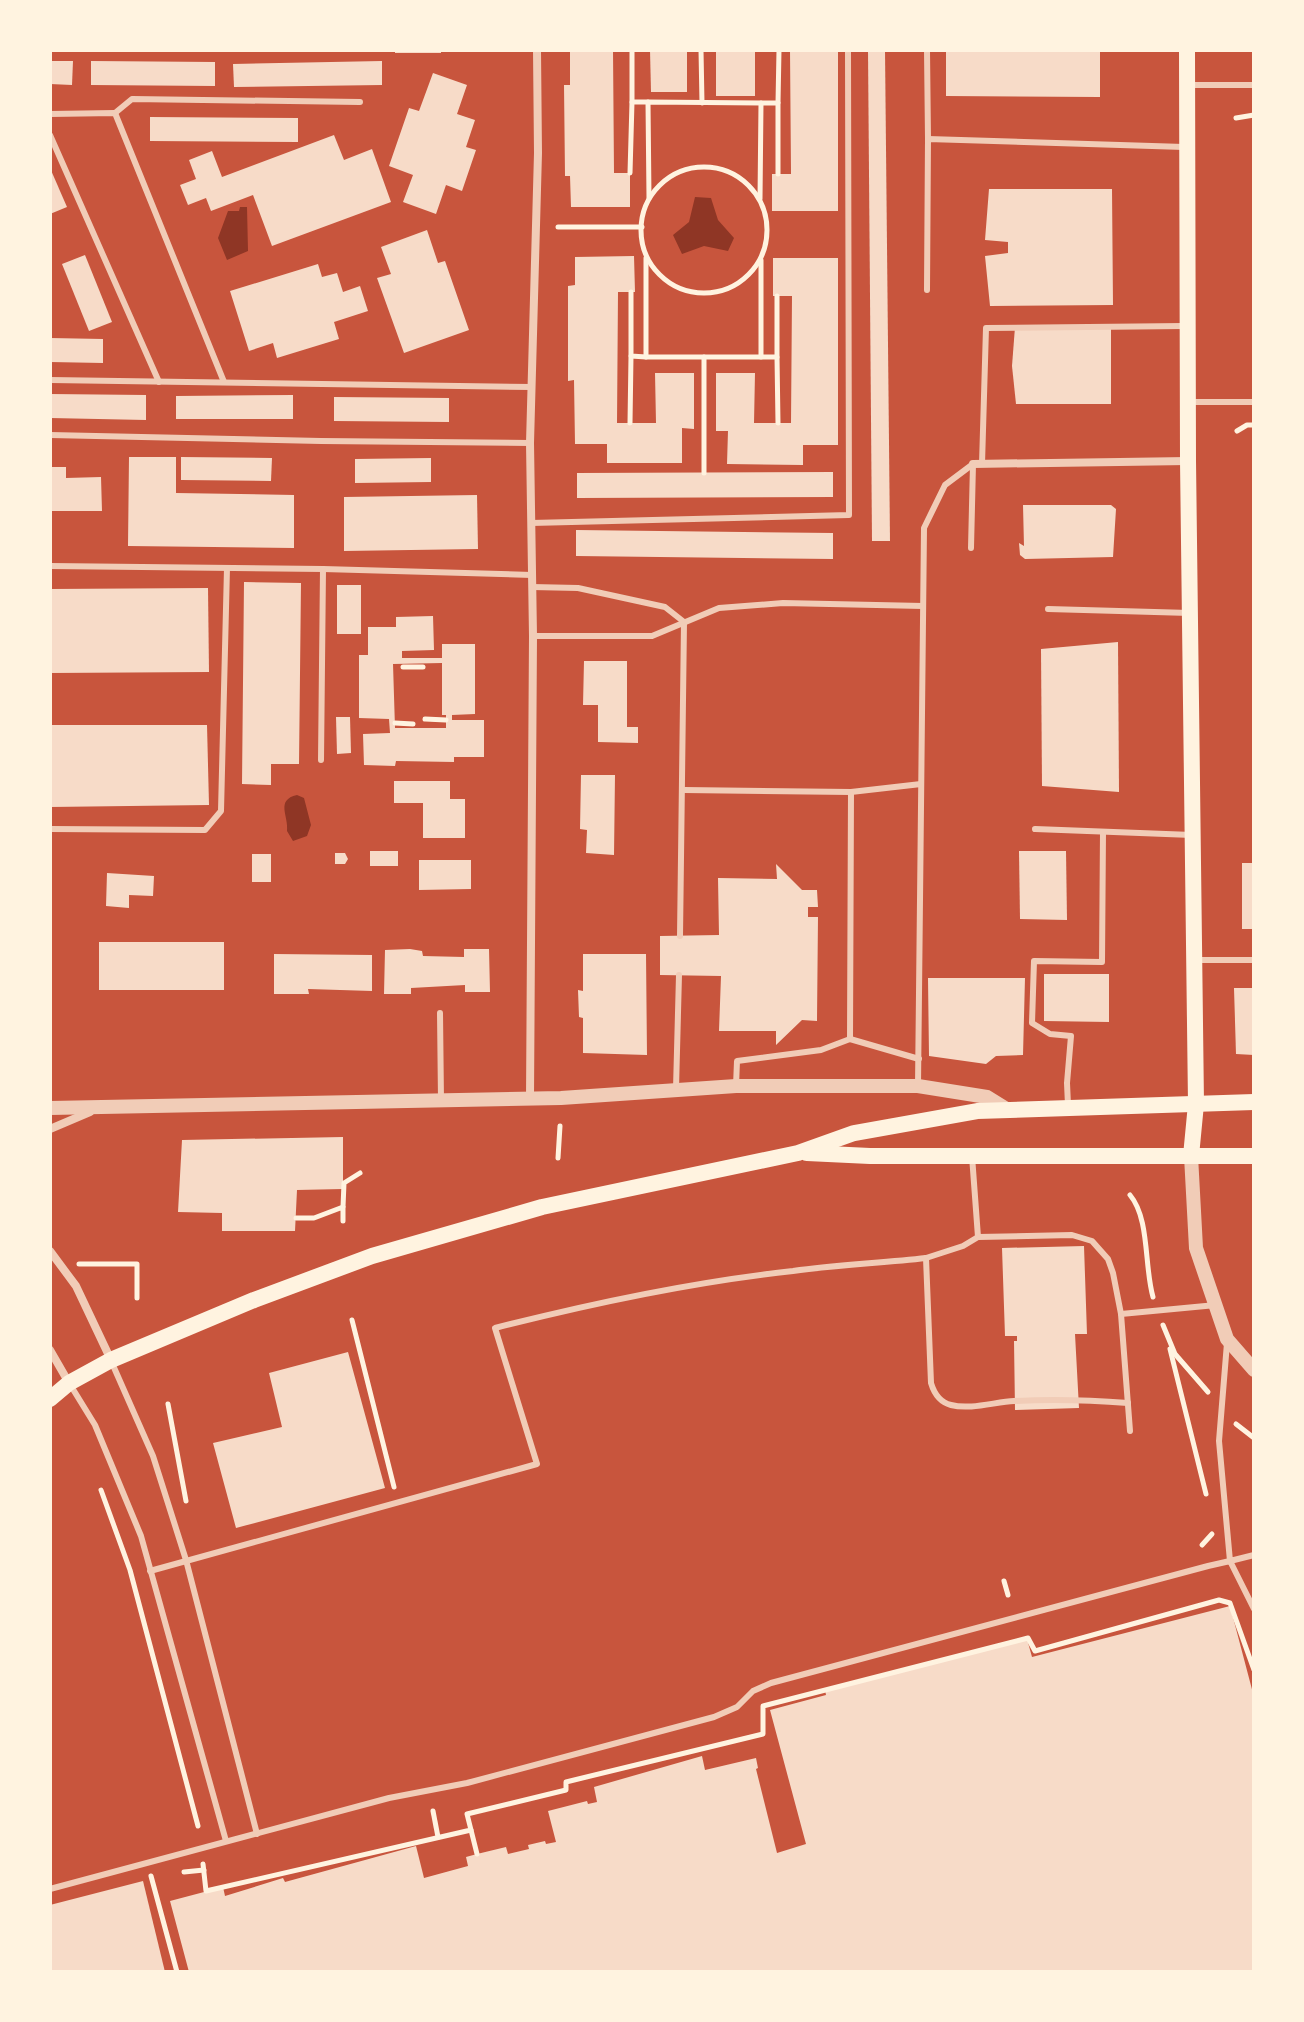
<svg xmlns="http://www.w3.org/2000/svg" width="1304" height="2022" font-family="'Roboto Serif',serif">
	<rect width="100%" height="100%" fill="#c8553d"/>
	<g fill="#8f3625">
		<path d="M 695,197 L 711,198 L 718,220 L 734,238 L 728,251 L 704,246 L 682,254 L 673,235 L 689,222 Z"/>
		<path d="M 240,207 L 247,207 L 248,251 L 227,260 L 218,238 L 228,211 L 239,211 Z"/>
		<path d="M 297,795 L 304,798 L 311,825 L 307,836 L 293,841 L 287,831 C 289,816 275,800 297,795 Z"/>
	</g>
	<g fill="#f7dbc8" fill-rule="evenodd">
		<rect x="395" y="50" width="46" height="3"/>
		<path d="M 570,50 L 613,50 L 614,173 L 630,173 L 630,207 L 571,207 L 570,176 L 565,176 L 564,85 L 570,85 Z"/>
		<path d="M 650,50 L 687,50 L 687,92 L 651,92 Z"/>
		<rect x="716" y="50" width="39" height="46"/>
		<path d="M 790,50 L 838,50 L 838,211 L 772,211 L 772,174 L 791,174 Z"/>
		<path d="M 868,50 L 885,50 L 890,541 L 872,541 Z"/>
		<path d="M 946,50 L 1100,50 L 1100,97 L 946,96 Z"/>
		<path d="M 50,61 L 73,61 L 72,85 L 50,84 Z"/>
		<path d="M 91,61 L 215,62 L 215,86 L 91,85 Z"/>
		<path d="M 382,61 L 382,85 L 234,87 L 233,64 Z"/>
		<path d="M 433,73 L 467,85 L 457,114 L 475,120 L 466,147 L 476,150 L 462,191 L 446,185 L 436,214 L 403,202 L 413,175 L 389,166 L 409,108 L 419,111 Z"/>
		<path d="M 150,117 L 298,118 L 298,142 L 150,141 Z"/>
		<path d="M 334,135 L 344,160 L 372,149 L 391,202 L 272,246 L 253,195 L 211,211 L 206,198 L 188,205 L 180,185 L 196,179 L 189,160 L 212,151 L 222,177 Z"/>
		<path d="M 50,168 L 67,207 L 50,214 Z"/>
		<path d="M 989,189 L 1112,189 L 1113,305 L 990,306 L 985,256 L 1008,253 L 1008,242 L 985,240 Z"/>
		<path d="M 427,230 L 438,263 L 445,261 L 469,330 L 404,353 L 377,278 L 391,274 L 381,247 Z"/>
		<path d="M 85,255 L 112,322 L 89,331 L 62,264 Z"/>
		<path d="M 634,256 L 635,292 L 618,292 L 617,423 L 656,423 L 655,373 L 694,373 L 694,429 L 682,428 L 682,463 L 607,463 L 607,444 L 575,444 L 574,380 L 568,381 L 568,286 L 575,285 L 575,257 Z"/>
		<path d="M 773,258 L 838,258 L 838,445 L 803,445 L 803,465 L 727,464 L 728,431 L 716,431 L 716,373 L 755,373 L 754,423 L 791,423 L 792,296 L 773,296 Z"/>
		<path d="M 318,264 L 322,277 L 337,273 L 343,292 L 360,286 L 368,311 L 334,322 L 339,339 L 277,358 L 273,343 L 249,351 L 230,291 Z"/>
		<path d="M 1015,327 L 1111,329 L 1111,404 L 1016,404 L 1012,366 Z"/>
		<path d="M 50,338 L 103,339 L 103,363 L 50,362 Z"/>
		<path d="M 50,394 L 146,395 L 146,420 L 50,418 Z"/>
		<path d="M 293,395 L 293,419 L 176,419 L 176,396 Z"/>
		<path d="M 334,397 L 449,398 L 449,422 L 334,421 Z"/>
		<path d="M 129,457 L 176,457 L 176,493 L 294,495 L 294,548 L 128,546 Z"/>
		<path d="M 181,457 L 272,458 L 271,481 L 181,480 Z"/>
		<path d="M 431,458 L 431,482 L 355,483 L 355,459 Z"/>
		<path d="M 50,467 L 66,467 L 66,478 L 101,477 L 102,511 L 50,511 Z"/>
		<path d="M 833,472 L 833,497 L 577,498 L 577,473 Z"/>
		<path d="M 477,495 L 478,549 L 344,551 L 344,497 Z"/>
		<path d="M 1023,505 L 1111,505 L 1116,509 L 1113,557 L 1025,559 L 1020,555 L 1019,543 L 1024,546 Z"/>
		<path d="M 576,530 L 833,533 L 833,559 L 576,556 Z"/>
		<path d="M 244,582 L 301,583 L 299,764 L 271,764 L 271,785 L 242,784 Z"/>
		<rect x="337" y="585" width="24" height="49"/>
		<path d="M 208,588 L 209,672 L 50,673 L 50,589 Z"/>
		<path d="M 433,616 L 434,650 L 402,651 L 402,658 L 442,658 L 442,644 L 475,644 L 475,714 L 452,715 L 452,720 L 484,720 L 484,757 L 454,757 L 454,762 L 396,761 L 395,766 L 364,765 L 363,734 L 390,733 L 389,719 L 359,718 L 359,655 L 368,655 L 368,627 L 396,627 L 396,617 ZM 442,663 L 442,715 L 446,715 L 446,728 L 395,728 L 393,664 Z"/>
		<path d="M 1118,642 L 1119,792 L 1042,786 L 1041,649 Z"/>
		<path d="M 584,661 L 627,661 L 627,727 L 638,727 L 638,743 L 598,742 L 598,705 L 583,705 Z"/>
		<path d="M 336,717 L 350,717 L 351,753 L 337,754 Z"/>
		<path d="M 50,725 L 207,725 L 209,805 L 50,807 Z"/>
		<path d="M 581,775 L 615,775 L 614,855 L 586,853 L 587,830 L 580,829 Z"/>
		<path d="M 394,781 L 450,781 L 450,799 L 465,799 L 465,838 L 423,838 L 423,803 L 394,803 Z"/>
		<rect x="370" y="851" width="28" height="15"/>
		<path d="M 1019,851 L 1066,851 L 1067,920 L 1020,919 Z"/>
		<path d="M 335,853 L 345,853 L 348,859 L 345,864 L 335,864 Z"/>
		<rect x="252" y="854" width="19" height="28"/>
		<path d="M 419,860 L 471,860 L 471,889 L 419,890 Z"/>
		<rect x="1242" y="863" width="12" height="66"/>
		<path d="M 776,864 L 802,890 L 817,890 L 818,907 L 808,907 L 808,917 L 818,917 L 817,1021 L 802,1020 L 776,1045 L 776,1031 L 719,1031 L 721,976 L 660,975 L 660,936 L 719,935 L 718,878 L 777,879 Z"/>
		<path d="M 107,873 L 154,876 L 153,896 L 129,895 L 129,908 L 106,906 Z"/>
		<rect x="99" y="942" width="125" height="48"/>
		<path d="M 410,949 L 422,951 L 423,956 L 464,957 L 464,949 L 489,949 L 490,992 L 465,992 L 465,985 L 411,988 L 411,994 L 384,994 L 385,950 Z"/>
		<path d="M 274,954 L 372,955 L 372,991 L 308,989 L 309,994 L 274,994 Z"/>
		<path d="M 583,954 L 646,954 L 647,1055 L 583,1053 L 583,1018 L 579,1017 L 578,990 L 583,991 Z"/>
		<path d="M 1044,974 L 1109,974 L 1109,1022 L 1044,1021 Z"/>
		<path d="M 928,978 L 1025,978 L 1023,1055 L 996,1056 L 986,1064 L 929,1056 Z"/>
		<path d="M 1234,988 L 1254,988 L 1254,1055 L 1236,1054 Z"/>
		<path d="M 343,1137 L 343,1189 L 297,1190 L 295,1231 L 222,1231 L 222,1213 L 178,1212 L 182,1140 Z"/>
		<path d="M 1084,1246 L 1087,1334 L 1075,1334 L 1079,1408 L 1015,1410 L 1014,1341 L 1017,1341 L 1017,1336 L 1005,1336 L 1002,1248 Z"/>
		<path d="M 348,1352 L 385,1488 L 236,1528 L 213,1443 L 282,1427 L 269,1373 Z"/>
		<path d="M 1230,1606 L 1254,1697 L 1254,1972 L 189,1972 L 170,1901 L 223,1887 L 225,1896 L 283,1878 L 285,1882 L 416,1846 L 424,1878 L 468,1866 L 466,1857 L 477,1854 L 506,1847 L 508,1854 L 529,1849 L 528,1845 L 545,1841 L 546,1844 L 556,1842 L 548,1811 L 587,1801 L 588,1804 L 597,1802 L 594,1787 L 702,1756 L 705,1770 L 756,1758 L 758,1768 L 756,1769 L 777,1853 L 806,1844 L 770,1710 L 826,1695 L 825,1690 L 1027,1639 L 1032,1657 Z"/>
		<path d="M 143,1881 L 165,1972 L 50,1972 L 50,1905 Z"/>
	</g>
	<g fill="none" stroke-linecap="round" stroke-linejoin="round">
		<g stroke="#fff3e0" stroke-width="5">
			<path d="M 632,50 L 632,102 L 648,102"/>
			<path d="M 701,50 L 702,103"/>
			<path d="M 761,103 L 778,103 L 779,50"/>
			<path d="M 1236,118 L 1254,115"/>
			<circle cx="704" cy="230" r="63"/>
			<path d="M 630,173 L 632,102"/>
			<path d="M 778,174 L 778,103"/>
			<path d="M 649,198 L 648,102 L 761,103 L 760,199"/>
			<path d="M 558,227 L 642,227"/>
			<path d="M 646,258 L 646,357 L 761,357 L 761,260"/>
			<path d="M 631,292 L 631,356 L 646,357"/>
			<path d="M 704,357 L 704,473"/>
			<path d="M 761,357 L 777,357 L 777,296"/>
			<path d="M 777,357 L 778,423"/>
			<path d="M 630,423 L 631,356"/>
			<path d="M 1237,431 L 1247,425 L 1254,425"/>
			<path d="M 403,667 L 423,667"/>
			<path d="M 425,719 L 446,720"/>
			<path d="M 395,723 L 413,724"/>
			<path d="M 558,1158 L 560,1126"/>
			<path d="M 1130,1195 C 1150,1219 1144,1266 1153,1297"/>
			<path d="M 343,1207 L 344,1183 L 360,1173"/>
			<path d="M 296,1218 L 314,1218 L 343,1207 L 343,1221"/>
			<path d="M 79,1264 L 137,1264 L 137,1298"/>
			<path d="M 352,1320 L 394,1487"/>
			<path d="M 1163,1325 L 1175,1354 L 1208,1392"/>
			<path d="M 1170,1349 L 1206,1494"/>
			<path d="M 168,1404 L 186,1501"/>
			<path d="M 1236,1424 L 1254,1438"/>
			<path d="M 101,1490 L 130,1570 L 198,1826"/>
			<path d="M 1202,1545 L 1212,1534"/>
			<path d="M 1004,1581 L 1008,1595"/>
			<path d="M 433,1811 L 438,1837"/>
			<path d="M 471,1830 L 477,1854"/>
			<path d="M 203,1864 L 206,1891 L 471,1830 L 467,1814 L 566,1790 L 566,1782 L 763,1734 L 763,1706 L 1028,1638 L 1035,1651 L 1219,1600 L 1230,1603 L 1254,1670"/>
			<path d="M 184,1872 L 204,1870"/>
			<path d="M 151,1876 L 177,1972"/>
		</g>
		<g stroke="#f1ccb7" stroke-width="6">
			<path d="M 927,50 L 928,139"/>
			<path d="M 1188,85 L 1254,85"/>
			<path d="M 115,113 L 132,99 L 360,102"/>
			<path d="M 50,114 L 115,113 L 224,382"/>
			<path d="M 50,135 L 159,382"/>
			<path d="M 927,290 L 928,139 L 1184,147"/>
			<path d="M 50,380 L 532,387"/>
			<path d="M 1188,402 L 1254,402"/>
			<path d="M 50,435 L 321,441 L 530,443"/>
			<path d="M 982,464 L 986,328 L 1184,326"/>
			<path d="M 531,523 L 849,515 L 848,50"/>
			<path d="M 971,548 L 973,464"/>
			<path d="M 50,566 L 323,569 L 532,575"/>
			<path d="M 532,587 L 578,588 L 665,607 L 684,622"/>
			<path d="M 1048,609 L 1190,613"/>
			<path d="M 533,636 L 652,636 L 719,608 L 783,603 L 923,606"/>
			<path d="M 321,760 L 323,569"/>
			<path d="M 684,790 L 851,792 L 921,784"/>
			<path d="M 50,829 L 205,830 L 221,811 L 227,568"/>
			<path d="M 1035,829 L 1192,835"/>
			<path d="M 680,936 L 684,622"/>
			<path d="M 1197,960 L 1254,960"/>
			<path d="M 440,1013 L 441,1100"/>
			<path d="M 850,1039 L 919,1059"/>
			<path d="M 736,1086 L 737,1061 L 821,1050 L 850,1039 L 851,792"/>
			<path d="M 918,1086 L 924,528 L 945,485 L 973,464"/>
			<path d="M 676,1089 L 679,975"/>
			<path d="M 1068,1105 L 1067,1083 L 1071,1036 L 1050,1034 L 1032,1023 L 1034,961 L 1102,962 L 1103,832"/>
			<path d="M 978,1237 L 1072,1235 L 1092,1241 L 1108,1259 L 1113,1273 L 1121,1314 L 1216,1305"/>
			<path d="M 926,1258 L 931,1383 C 934,1393 939,1402 951,1405 C 970,1410 995,1402 1014,1401 C 1052,1399 1090,1400 1128,1403"/>
			<path d="M 1121,1314 L 1130,1431"/>
			<path d="M 1227,1343 L 1219,1441 L 1230,1561 L 1254,1555"/>
			<path d="M 112,1363 L 153,1456 L 186,1560 L 257,1834"/>
			<path d="M 71,1386 L 95,1425 L 141,1536 L 226,1841"/>
			<path d="M 150,1571 L 537,1464 L 495,1328 C 593,1303 692,1282 793,1271 C 837,1265 882,1263 926,1258 L 963,1246 L 978,1237 L 972,1156"/>
			<path d="M 50,1889 L 389,1798 L 467,1783 L 714,1717 L 737,1707 L 753,1691 L 771,1683 L 1208,1566 L 1230,1561 L 1254,1609"/>
		</g>
		<g stroke="#f1ccb7" stroke-width="8">
			<path d="M 973,464 L 1188,461"/>
			<path d="M 530,1098 L 533,636 L 530,443 L 538,153 L 537,50"/>
			<path d="M 50,1129 L 90,1112"/>
			<path d="M 50,1251 L 76,1286 L 111,1360"/>
			<path d="M 50,1350 L 69,1383"/>
		</g>
		<g stroke="#f1ccb7" stroke-width="14">
			<path d="M 50,1108 L 561,1098 L 736,1086 L 918,1086 L 987,1097 L 1008,1110"/>
			<path d="M 1191,1156 L 1196,1248 L 1227,1339 L 1254,1370"/>
		</g>
		<g stroke="#fff3e0" stroke-width="16">
			<path d="M 1187,50 L 1188,461 L 1196,1104 L 1191,1156"/>
			<path d="M 807,1153 L 870,1156 L 1254,1156"/>
			<path d="M 50,1399 L 69,1383 L 111,1360 L 254,1300 L 372,1256 L 542,1207 L 798,1153 L 854,1133 L 977,1111 L 1254,1102"/>
		</g>
	</g>
	<rect width="1304" height="2022" fill="none" stroke="#fff3e0" stroke-width="104"/>
</svg>
